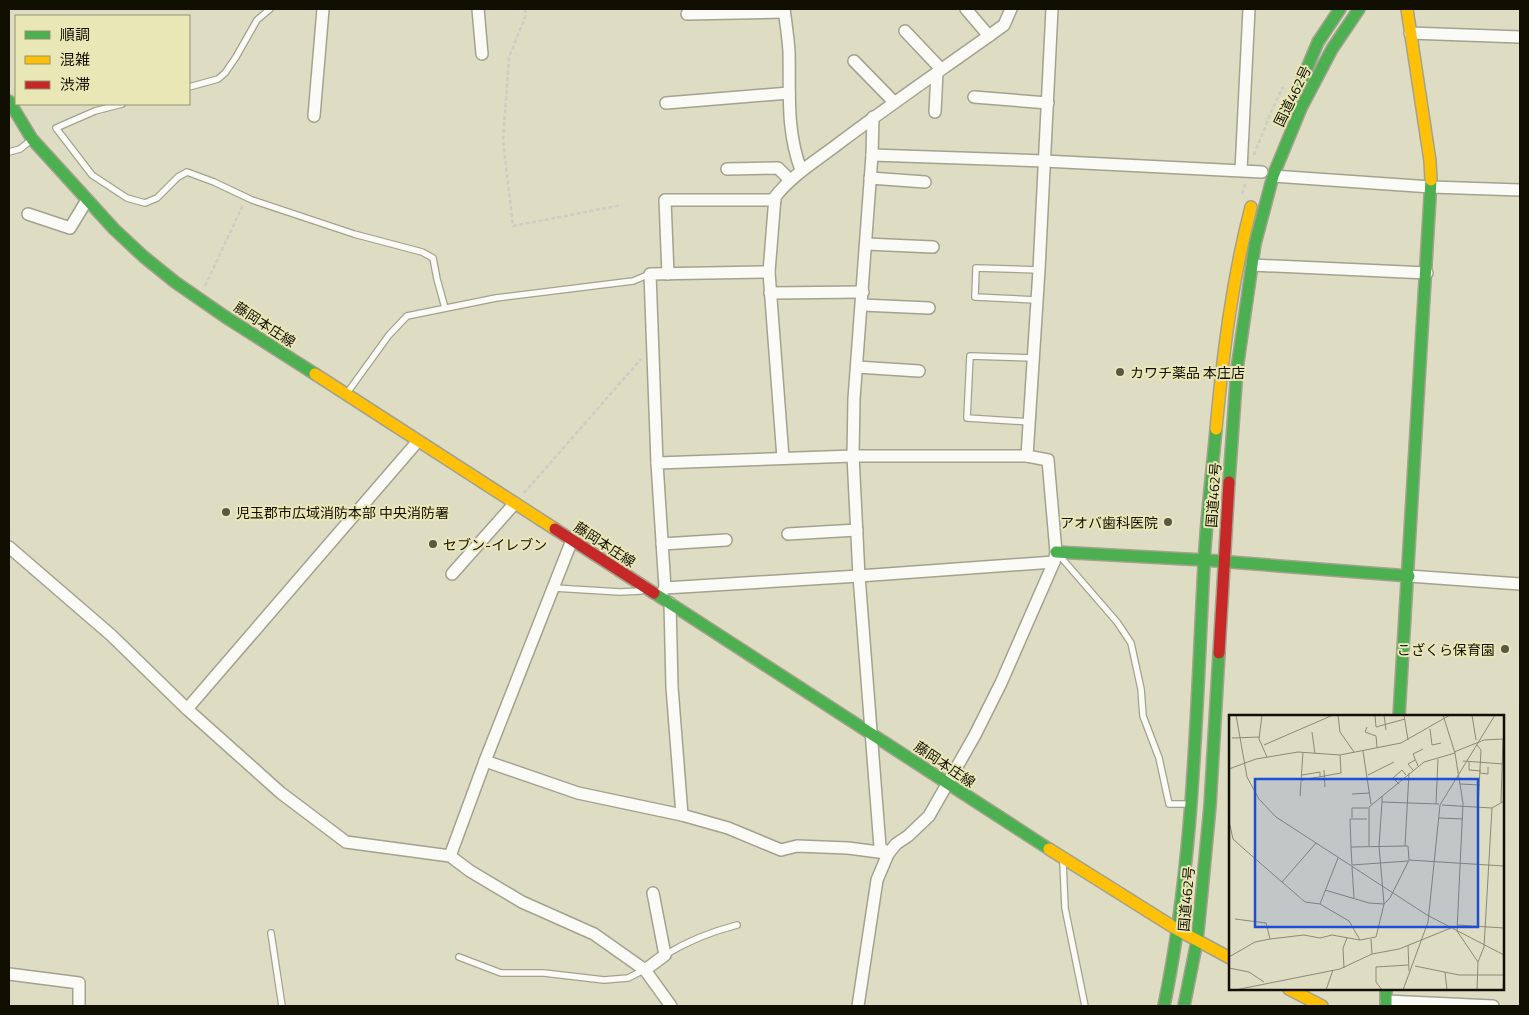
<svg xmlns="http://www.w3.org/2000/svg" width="1529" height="1015" font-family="'Titillium Web','Noto Sans JP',sans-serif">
	<rect width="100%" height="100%" fill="#dedcc3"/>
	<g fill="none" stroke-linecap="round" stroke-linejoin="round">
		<g stroke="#a3a28e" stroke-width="8">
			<g id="lane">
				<path d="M 189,87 L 218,79 L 225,73 L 236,57 L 257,20 L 270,9"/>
				<path d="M 122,104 L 95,111 L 56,128 L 92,175 L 127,198 L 145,203 L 157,198 L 178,177 L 187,172 L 214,182 L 252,200 L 354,234 L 422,252 L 433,258 L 437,279 L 445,308"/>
				<path d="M 9,152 L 20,149 L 31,140"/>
				<path d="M 1036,300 L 975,297 L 976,268 L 1039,270"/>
				<path d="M 347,393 L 389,335 L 407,316 L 496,298 L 633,281 L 650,274"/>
				<path d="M 1030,422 L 967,418 L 970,356 L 1033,358"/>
				<path d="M 1059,555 L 1117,622 L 1131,643 L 1141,689 L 1143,716 L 1159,758 L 1169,804 L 1187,804"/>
				<path d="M 554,588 L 620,592 L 641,591"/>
				<path d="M 1063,863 L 1065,908 L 1085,1006"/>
				<path d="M 271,933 L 282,1006"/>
				<path d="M 665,955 C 689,940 710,932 737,925"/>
				<path d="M 459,957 L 501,973 L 544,973 L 604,980 L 628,978 L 644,970"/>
			</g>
		</g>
		<g stroke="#a3a28e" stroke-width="14">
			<g id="street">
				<path d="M 478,9 L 482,54"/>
				<path d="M 784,9 C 786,23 788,37 789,51 C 790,93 786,130 801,170"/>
				<path d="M 966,9 L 989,36"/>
				<path d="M 687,14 L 784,12"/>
				<path d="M 905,31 L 941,69"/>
				<path d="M 1410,33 L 1520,37"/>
				<path d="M 854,61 L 894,102"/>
				<path d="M 974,97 L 1048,103"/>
				<path d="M 666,103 L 789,93"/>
				<path d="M 935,112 L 937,72"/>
				<path d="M 314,116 L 323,9"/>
				<path d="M 873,117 L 872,155 L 1044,161 L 1262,172"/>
				<path d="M 872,155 L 854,399 L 853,456 L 859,576 L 880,847 L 888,854"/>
				<path d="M 727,169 L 778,168 L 790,180"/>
				<path d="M 1241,170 L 1249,9"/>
				<path d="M 1273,176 L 1431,187 L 1520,190"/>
				<path d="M 870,178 L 925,182"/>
				<path d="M 28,214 L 70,228 L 87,200"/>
				<path d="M 866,244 L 933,247"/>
				<path d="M 1252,265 L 1427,273"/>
				<path d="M 668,274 L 665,200 L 775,200"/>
				<path d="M 770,293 L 863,292"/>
				<path d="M 862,305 L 929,308"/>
				<path d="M 857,367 L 919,371"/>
				<path d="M 783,458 L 769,272 L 775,197 C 793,174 819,159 842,141 C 895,101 950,64 1004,25 L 1011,9"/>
				<path d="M 657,463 L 650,274 L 769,272"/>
				<path d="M 788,534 L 857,530"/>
				<path d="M 662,544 L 726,540"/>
				<path d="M 9,547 L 111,635 L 187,709 L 281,793 L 346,842 L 450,856 L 470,871 L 522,902 L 594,934 L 645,970 L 671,1006"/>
				<path d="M 452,574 L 515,503"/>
				<path d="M 1409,576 L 1520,584"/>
				<path d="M 665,588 L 657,463 L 853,456 L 1027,456"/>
				<path d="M 662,593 L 665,588 L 859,576 L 1054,562"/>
				<path d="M 670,603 L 672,687 L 682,815"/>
				<path d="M 187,709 L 418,441"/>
				<path d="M 485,761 L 578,793 L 682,815 L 728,828 L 781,850 L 797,846 L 848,848 L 886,853"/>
				<path d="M 450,856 L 485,761 L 572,540"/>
				<path d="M 645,970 L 665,955 L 653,893"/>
				<path d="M 9,974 L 79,983 L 79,1006"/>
				<path d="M 1386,1001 L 1493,1006"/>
				<path d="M 858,1006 L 877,880 L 888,854 L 896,844 L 908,836 L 929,816 L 975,735 L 1001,683 L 1054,562 L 1056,552 L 1048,460 L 1027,456 L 1039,270 L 1052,9"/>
			</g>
		</g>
		<g stroke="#a3a28e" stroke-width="14">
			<g id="fast">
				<path d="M 1300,85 L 1318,42 L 1340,9"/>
				<path d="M 9,101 L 32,139 L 114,229 L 144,257 L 175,282 L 224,316 L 315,374"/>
				<path d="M 1229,482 L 1237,369 L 1255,244 L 1273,176 L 1301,108 L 1332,49 L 1359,9"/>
				<path d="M 1056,552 L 1204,560 L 1409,576"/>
				<path d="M 654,593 L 1049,849"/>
				<path d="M 1399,716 L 1431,180"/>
				<path d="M 1386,989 L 1386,1006"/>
				<path d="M 1164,1006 C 1194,861 1196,712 1204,565 C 1206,520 1212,474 1216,429"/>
				<path d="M 1184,1006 L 1197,941 L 1202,891 L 1210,806 L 1219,653"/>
			</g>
		</g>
		<g stroke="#a3a28e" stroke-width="14">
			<g id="slow">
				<path d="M 1407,9 L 1430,161 L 1431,180"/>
				<path d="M 315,374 L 555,529"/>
				<path d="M 1216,429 C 1223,354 1232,280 1251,207"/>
				<path d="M 1049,849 L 1178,930 L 1230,958"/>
				<path d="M 1289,989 L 1322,1006"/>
			</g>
		</g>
		<g stroke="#a3a28e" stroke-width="14">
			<g id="jam">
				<path d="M 555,529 L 654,593"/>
				<path d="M 1219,653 L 1229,482"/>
			</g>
		</g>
		<g stroke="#cdcdc6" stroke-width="2.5" stroke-dasharray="4 2.5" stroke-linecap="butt">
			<path d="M 525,9 L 526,15 L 509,57 L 503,141 L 513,226 L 622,205"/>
			<path d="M 1254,155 L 1271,112 L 1283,87"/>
			<path d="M 1242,194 L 1246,182"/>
			<path d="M 205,286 L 243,205"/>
			<path d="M 524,493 L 641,359"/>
		</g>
		<use href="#lane" stroke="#fafaf6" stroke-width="5.5"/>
		<use href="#street" stroke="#fafaf6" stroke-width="11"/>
		<use href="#fast" stroke="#4caf50" stroke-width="11"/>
		<use href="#slow" stroke="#ffc107" stroke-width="11"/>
		<use href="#jam" stroke="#c62828" stroke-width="11"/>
	</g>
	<g fill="#595746" stroke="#eae7b7" stroke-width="2">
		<circle cx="1120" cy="372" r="5"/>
		<circle cx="226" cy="512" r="5"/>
		<circle cx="1168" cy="522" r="5"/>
		<circle cx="433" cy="544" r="5"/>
		<circle cx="1505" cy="649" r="5"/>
	</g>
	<g text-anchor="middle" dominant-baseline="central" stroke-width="4" stroke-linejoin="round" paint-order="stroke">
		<g font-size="14" fill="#110f02" stroke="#eae7b7">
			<text transform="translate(1292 96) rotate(-64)">国道462号</text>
			<text transform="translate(265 324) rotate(33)">藤岡本庄線</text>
			<text transform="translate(1213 495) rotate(-86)">国道462号</text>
			<text transform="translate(605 544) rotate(33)">藤岡本庄線</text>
			<text transform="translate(945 764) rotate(34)">藤岡本庄線</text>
			<text transform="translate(1186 899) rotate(-85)">国道462号</text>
		</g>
		<g font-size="14" fill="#110f02" stroke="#eae7b7" text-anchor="start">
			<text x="1130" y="372">カワチ薬品 本庄店</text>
			<text x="236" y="512">児玉郡市広域消防本部 中央消防署</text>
			<text x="1158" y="522" text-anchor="end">アオバ歯科医院</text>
			<text x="443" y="544">セブン-イレブン</text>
			<text x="1495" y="649" text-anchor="end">こざくら保育園</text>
		</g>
	</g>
	<g transform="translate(1229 715)">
		<rect width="275" height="275" fill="#dedcc3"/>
		<path fill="none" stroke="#8c8a76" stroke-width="1" d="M 7,0 L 18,62 L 30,84 L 47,102 L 198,200 L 275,240M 33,0 L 30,24 L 38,42M 109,0 L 111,17 L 125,37M 146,0 L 147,12 L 176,4M 155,0 L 157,15M 175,0 L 179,25M 214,0 L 226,38 L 234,88 L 228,216 L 249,247 L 248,275M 243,0 L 247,25M 138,12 L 136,17 L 147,21 L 148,32M 201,14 L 203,30 L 212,28M 83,17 L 86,39M 3,23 L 30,22M 35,30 L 104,0M 248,30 L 252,35 L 249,92M 134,36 L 142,89M 225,37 L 255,25 L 274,24M 234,46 L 275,49M 240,47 L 240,55 L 252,56M 189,51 L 184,39 L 194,34M 0,54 L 27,44 L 69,37 L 111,40 L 172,28 L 221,0M 95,55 L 96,72M 184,55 L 179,49 L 186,45M 251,58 L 259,59 L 259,52M 73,60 L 91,57 L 91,62M 139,60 L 165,47M 73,65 L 112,58 L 111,40M 170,69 L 164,63 L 173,55 L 177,60M 231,69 L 251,70M 123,79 L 141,78M 71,81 L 74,37M 153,81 L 153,87 L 210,89M 272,87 L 274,24M 207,89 L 209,44M 213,90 L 263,93 L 275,86M 123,103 L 123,93 L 139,93M 210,103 L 234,104M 0,106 L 4,124 L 15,134 L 76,187 L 91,189 L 120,206 L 131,225M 140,131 L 140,92 L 195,47 L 226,38M 122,132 L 121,104 L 138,104M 180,145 L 275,151M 123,150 L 122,132 L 176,131M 123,150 L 179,146M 123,152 L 125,183M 53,167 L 87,128M 96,175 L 140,188 L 155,189 L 161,183 L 180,145 L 179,131 L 176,131 L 180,58M 91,189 L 109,143M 6,204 L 37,208 L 41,224 L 75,220 L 91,223 L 103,220 L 131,225 L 147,222 L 155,189 L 150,131 L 153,87M 228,210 L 275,213M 142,224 L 143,239M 179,230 L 180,256M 0,242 L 26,227 L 41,224M 249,247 L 255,232 L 263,93M 186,251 L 230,260 L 275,260M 0,253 L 20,257 L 35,267M 115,253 L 114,233 L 118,223M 216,257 L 218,275M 6,275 L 111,254 L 143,239 L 170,234 L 222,213M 97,275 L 104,255M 153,275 L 147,267 L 147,252 L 179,250M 174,275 L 199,207 L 211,90 L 266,0M 274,275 L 275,257"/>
		<path fill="#1d4ed8" fill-opacity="0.15" stroke="#1d4ed8" stroke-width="2.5" d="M 26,64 L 249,64 L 249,212 L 26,212 Z"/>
		<rect width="275" height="275" fill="none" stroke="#110f02" stroke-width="2.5"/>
	</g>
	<rect width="1529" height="1015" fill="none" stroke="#110f02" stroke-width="20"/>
	<rect x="15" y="15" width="175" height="90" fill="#eae7b7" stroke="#93916f"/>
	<rect x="25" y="31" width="25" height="8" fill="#4caf50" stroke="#93916f"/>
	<text x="60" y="40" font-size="15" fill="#110f02">順調</text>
	<rect x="25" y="56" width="25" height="8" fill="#ffc107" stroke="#93916f"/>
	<text x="60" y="65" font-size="15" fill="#110f02">混雑</text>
	<rect x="25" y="81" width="25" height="8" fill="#c62828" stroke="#93916f"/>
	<text x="60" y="90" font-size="15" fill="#110f02">渋滞</text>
</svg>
